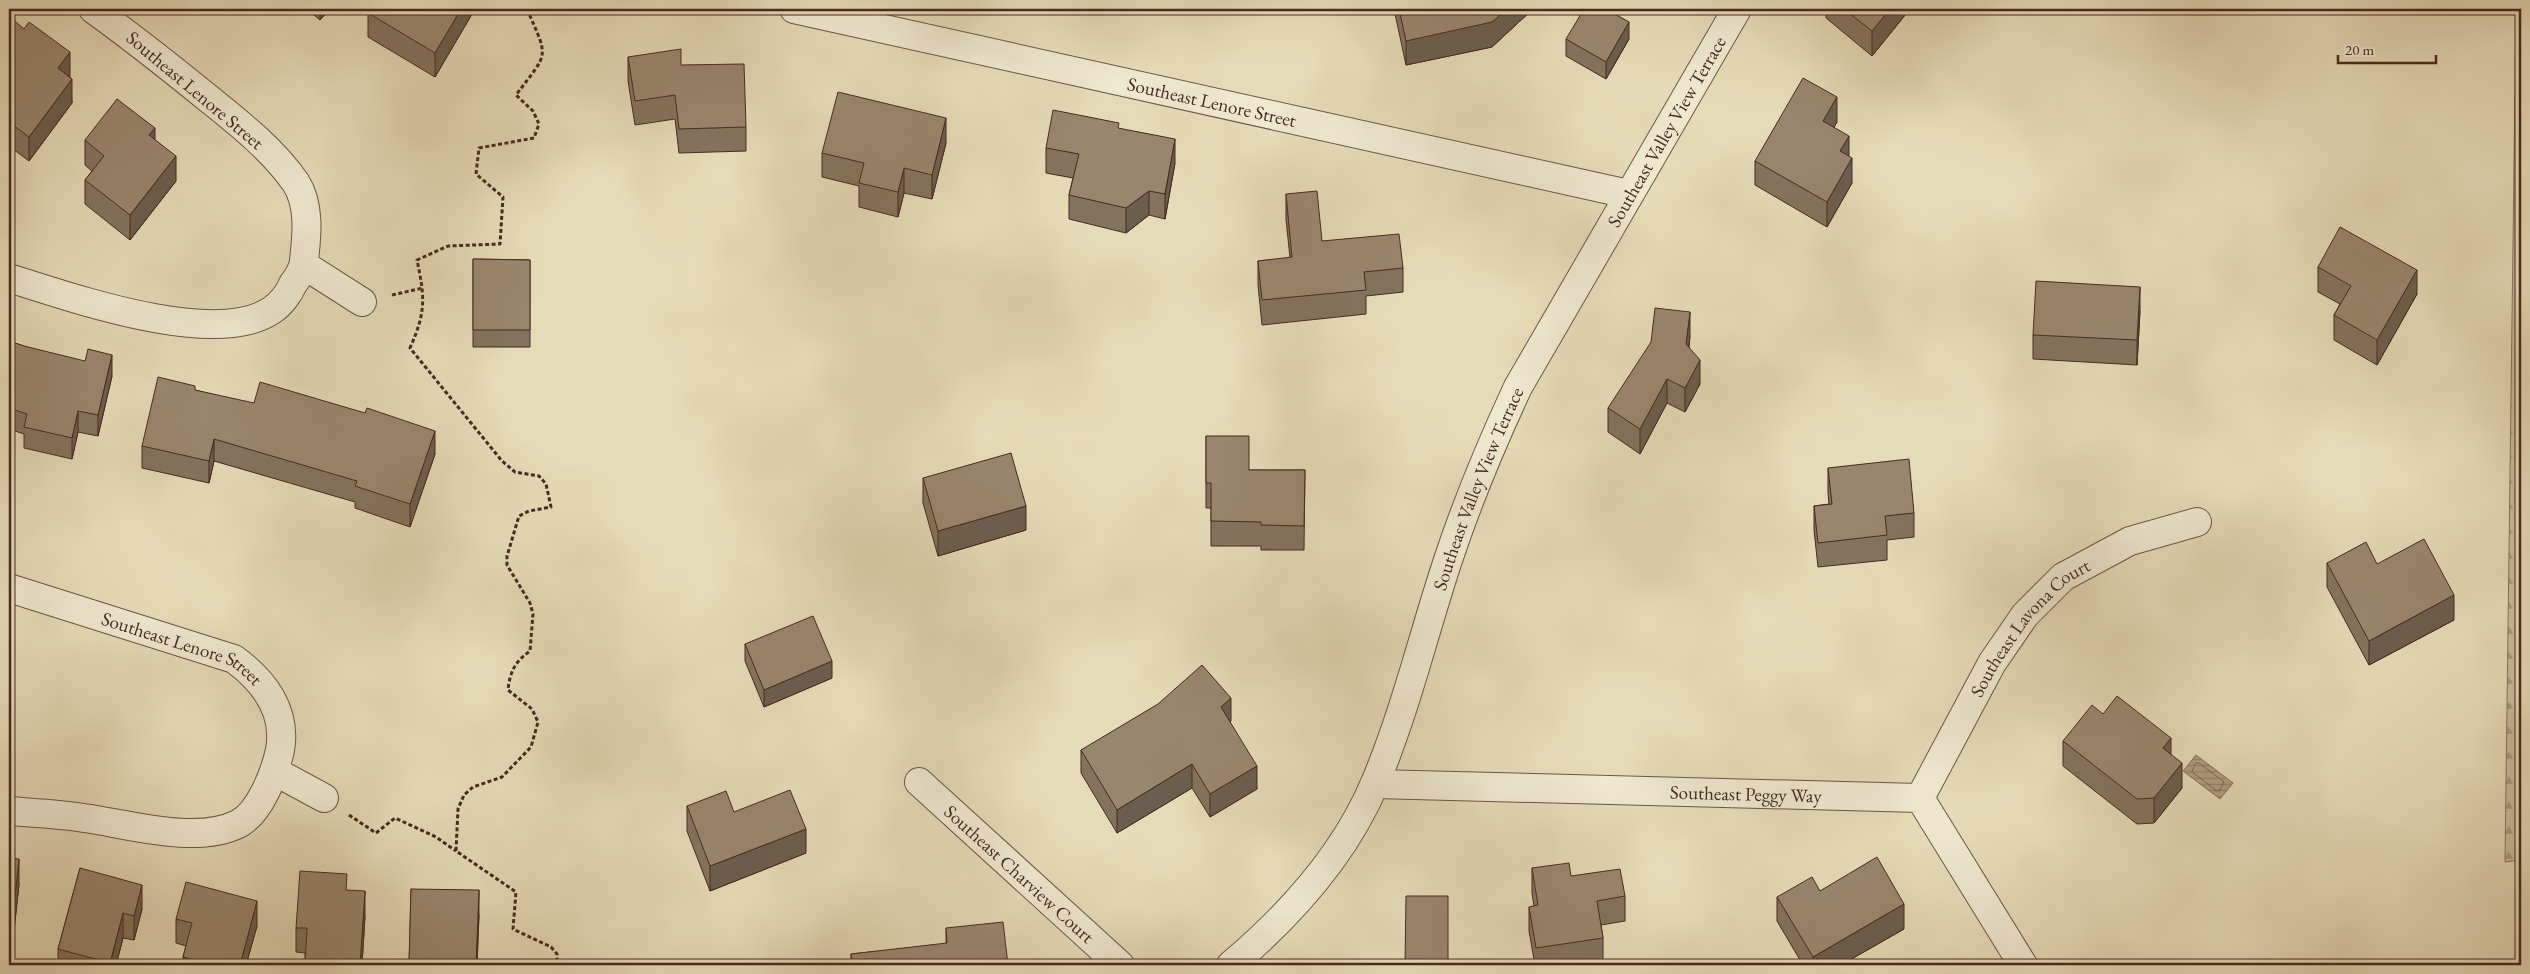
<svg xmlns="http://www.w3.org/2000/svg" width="2530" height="974" font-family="'EB Garamond',serif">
	<defs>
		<pattern id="forest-firs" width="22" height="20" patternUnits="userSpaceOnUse" patternTransform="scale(1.25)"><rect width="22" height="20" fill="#cbbd9e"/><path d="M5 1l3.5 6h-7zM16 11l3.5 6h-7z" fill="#a79a80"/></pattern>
		<pattern id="water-rules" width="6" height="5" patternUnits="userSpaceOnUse" patternTransform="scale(1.25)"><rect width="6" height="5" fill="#b09f84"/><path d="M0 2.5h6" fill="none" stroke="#91826c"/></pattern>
	</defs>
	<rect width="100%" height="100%" fill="#e6dbb8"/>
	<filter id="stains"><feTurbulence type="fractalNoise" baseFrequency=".004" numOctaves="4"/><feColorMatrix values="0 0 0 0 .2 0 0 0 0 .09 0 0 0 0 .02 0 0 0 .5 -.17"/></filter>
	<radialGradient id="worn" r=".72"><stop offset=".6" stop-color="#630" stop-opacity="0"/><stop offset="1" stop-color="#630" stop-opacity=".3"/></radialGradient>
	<path fill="url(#forest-firs)" stroke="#88745f" d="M 2516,9 L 2521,9 L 2521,860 L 2505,862 Z"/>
	<path fill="url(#water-rules)" stroke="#86705c" d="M 2196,755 L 2233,783 L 2220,799 L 2183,771 Z"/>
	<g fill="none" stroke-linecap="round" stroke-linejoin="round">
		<path stroke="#7b6452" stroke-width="1" d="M 2196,763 L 2199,763 L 2224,782 L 2220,790 L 2217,791 L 2192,772 Z"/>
		<g stroke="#6e5646" stroke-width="30">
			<g id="street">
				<path id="s1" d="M 794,9 L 1628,194"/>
				<path d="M 304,265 L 362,302"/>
				<path d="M 9,278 C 70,297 216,349 272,310 C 281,304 289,293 293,284 C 298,277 304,269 304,260 C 307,235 310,205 296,183 C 273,150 240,124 209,99 C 171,68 133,38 93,9"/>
				<path id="s2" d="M 9,588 L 234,659 C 264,681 287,711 280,750 C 275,773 260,813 238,824 C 196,845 128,824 84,818 C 59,814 34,813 9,811"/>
				<path d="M 276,772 L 324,798"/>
				<path id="s3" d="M 919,782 L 1120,965"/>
				<path id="s4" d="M 1375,784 L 1920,798 L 2023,965"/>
				<path id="s5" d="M 1920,798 L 1992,663 L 2025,615 L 2063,577 L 2130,541 L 2197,522"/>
				<path id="s6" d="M 1231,965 C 1289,916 1345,854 1375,783 C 1405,712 1423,636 1447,563 C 1467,502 1491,445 1518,387 L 1737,9"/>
			</g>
		</g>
		<g stroke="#462a20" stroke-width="3" stroke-dasharray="4 2.5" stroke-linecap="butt">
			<path d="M 527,9 C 549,60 549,51 516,95 L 533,111 L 539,124 L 534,138 L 479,148 L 476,174 L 503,197 L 500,244 L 448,246 L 417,260 C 425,298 426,312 410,348 L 502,461 L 515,472 L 539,476 L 546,484 L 551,507 L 529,511 L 519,516 L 507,556 L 507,565 L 530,603 L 533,614 L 530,651 C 515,662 510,671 508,690 L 532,709 L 538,722 L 531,747 L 502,777 L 473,787 L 464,795 L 458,809 L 456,851 L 516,892 L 513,929 L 551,947 L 557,954 L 557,965"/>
			<path d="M 392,295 L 423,288"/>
			<path d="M 349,815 L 376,833 L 395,818 L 436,837 L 456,851"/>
		</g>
		<use href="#street" stroke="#efe8d1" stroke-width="28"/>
	</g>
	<g fill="#84735f" stroke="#462a20">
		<path d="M 307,9 L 330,9 L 320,20 Z"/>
		<path d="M 475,9 L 435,77 L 368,37 L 368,13 Z"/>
		<path d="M 1394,9 L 1533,9 L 1492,47 L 1406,65 Z"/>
		<path d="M 1826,9 L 1910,9 L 1872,56 L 1826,18 Z"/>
		<path d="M 9,16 L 70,77 L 72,103 L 29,161 L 9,146 Z"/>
		<path d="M 1566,39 L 1629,39 L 1606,79 L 1566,56 Z"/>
		<path d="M 628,57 L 681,65 L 746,127 L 746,151 L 679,153 L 675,119 L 635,125 L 628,81 Z"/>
		<path d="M 1837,122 L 1834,127 L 1852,183 L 1827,227 L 1755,185 L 1755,161 Z"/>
		<path d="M 1119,129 L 1175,163 L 1165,219 L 1149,215 L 1126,233 L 1069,219 L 1069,195 L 1073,178 L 1046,173 L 1046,148 Z"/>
		<path d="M 85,140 L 155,140 L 176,181 L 130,240 L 85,204 L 85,180 L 92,171 L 85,165 Z"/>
		<path d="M 946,143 L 932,199 L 904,193 L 898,217 L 859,207 L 859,186 L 822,177 L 822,153 Z"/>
		<path d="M 1286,194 L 1322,241 L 1403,268 L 1403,292 L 1366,296 L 1366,314 L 1262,325 L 1258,285 L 1258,261 L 1290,258 L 1286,219 Z"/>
		<path d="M 473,259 L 530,260 L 530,347 L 473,347 Z"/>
		<path d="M 2318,267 L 2417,294 L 2377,365 L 2334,340 L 2334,315 L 2340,304 L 2318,292 Z"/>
		<path d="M 2140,311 L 2137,365 L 2033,359 L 2033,335 Z"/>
		<path d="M 1690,336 L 1689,347 L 1700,384 L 1685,412 L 1667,403 L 1640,454 L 1608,432 L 1608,408 Z"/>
		<path d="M 9,341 L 112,376 L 98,436 L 78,432 L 72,459 L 24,448 L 24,434 L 9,429 Z"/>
		<path d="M 195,390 L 435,454 L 410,527 L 355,508 L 355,502 L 214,461 L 209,483 L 142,468 L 142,446 Z"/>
		<path d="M 1206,436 L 1249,470 L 1305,470 L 1304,550 L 1261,550 L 1261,546 L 1211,546 L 1211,508 L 1206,508 Z"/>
		<path d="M 1828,468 L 1914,513 L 1914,537 L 1887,540 L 1887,560 L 1818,567 L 1814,530 L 1814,506 L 1829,504 L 1828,493 Z"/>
		<path d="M 923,478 L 1026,530 L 938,556 L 923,503 Z"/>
		<path d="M 2327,563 L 2377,564 L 2454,620 L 2369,665 L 2327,587 Z"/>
		<path d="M 745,644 L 832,678 L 764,707 L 745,661 Z"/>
		<path d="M 2103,714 L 2171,755 L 2182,788 L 2154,823 L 2137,824 L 2063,766 L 2063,741 Z"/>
		<path d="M 1231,721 L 1230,722 L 1257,789 L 1210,817 L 1192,788 L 1117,833 L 1081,773 L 1081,750 Z"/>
		<path d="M 687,806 L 734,812 L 806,853 L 710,891 L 687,831 Z"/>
		<path d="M 9,858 L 19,884 L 11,958 L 9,957 Z"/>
		<path d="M 80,868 L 142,909 L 134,940 L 123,938 L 116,965 L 58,965 L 58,949 Z"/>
		<path d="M 1532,868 L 1571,876 L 1625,896 L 1625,921 L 1601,925 L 1603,938 L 1603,962 L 1583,965 L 1535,965 L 1529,931 L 1529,907 L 1534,906 L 1532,893 Z"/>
		<path d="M 411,889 L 479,915 L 477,965 L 409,965 Z"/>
		<path d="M 347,890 L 365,916 L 362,965 L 305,965 L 305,953 L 296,952 L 296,928 Z"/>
		<path d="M 1777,897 L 1904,929 L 1841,965 L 1803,965 L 1777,921 Z"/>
		<path d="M 176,919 L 257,926 L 246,965 L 183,965 L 183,957 L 186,946 L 176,943 Z"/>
		<path d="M 946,928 L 1008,965 L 851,965 L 851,954 L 946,944 Z"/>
	</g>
	<g fill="#6b5e4e" stroke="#462a20">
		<path d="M 320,9 L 330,9 L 320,20 Z"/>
		<path d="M 461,9 L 475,9 L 435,77 L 435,53 Z"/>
		<path d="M 1507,9 L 1533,9 L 1492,47 L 1406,65 L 1406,41 Z"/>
		<path d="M 1890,9 L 1910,9 L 1872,56 L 1872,31 Z"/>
		<path d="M 1629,22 L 1629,39 L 1606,79 L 1606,62 Z"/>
		<path d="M 70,52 L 70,77 L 58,68 Z"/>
		<path d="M 72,79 L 72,103 L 29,161 L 29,137 Z"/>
		<path d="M 1837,97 L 1837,122 L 1823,145 L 1823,121 Z"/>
		<path d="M 946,118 L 946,143 L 932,199 L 932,175 Z"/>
		<path d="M 155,128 L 155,153 L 149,135 Z"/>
		<path d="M 1849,136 L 1849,160 L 1840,151 Z"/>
		<path d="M 1175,139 L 1175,163 L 1165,219 L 1165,194 Z"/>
		<path d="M 176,156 L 176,181 L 130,240 L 130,215 Z"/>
		<path d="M 1852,158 L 1852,183 L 1827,227 L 1827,202 Z"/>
		<path d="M 904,168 L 904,193 L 898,217 L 898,192 Z"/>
		<path d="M 1149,191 L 1149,215 L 1126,233 L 1126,208 Z"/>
		<path d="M 2417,270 L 2417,294 L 2377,365 L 2377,340 Z"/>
		<path d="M 2140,287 L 2140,311 L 2137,365 L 2137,340 Z"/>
		<path d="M 1690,312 L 1690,336 L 1686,369 L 1686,344 Z"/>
		<path d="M 112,355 L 112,376 L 98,436 L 98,415 Z"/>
		<path d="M 1700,360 L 1700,384 L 1685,412 L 1685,388 Z"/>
		<path d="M 1667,379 L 1667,403 L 1640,454 L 1640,429 Z"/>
		<path d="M 78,411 L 78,432 L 72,459 L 72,438 Z"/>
		<path d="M 435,431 L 435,454 L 410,527 L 410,504 Z"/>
		<path d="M 214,439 L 214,461 L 209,483 L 209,461 Z"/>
		<path d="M 1026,506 L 1026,530 L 938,556 L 938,531 Z"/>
		<path d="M 2454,595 L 2454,620 L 2369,665 L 2369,641 Z"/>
		<path d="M 832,661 L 832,678 L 764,707 L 764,690 Z"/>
		<path d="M 1231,698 L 1231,721 L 1221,730 L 1221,707 Z"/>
		<path d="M 2171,738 L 2171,763 L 2163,748 Z"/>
		<path d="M 2182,763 L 2182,788 L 2154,823 L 2154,798 Z"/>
		<path d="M 1192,764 L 1192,788 L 1117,833 L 1117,810 Z"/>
		<path d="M 1257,766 L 1257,789 L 1210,817 L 1210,794 Z"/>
		<path d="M 806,829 L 806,853 L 710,891 L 710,866 Z"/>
		<path d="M 19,859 L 19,884 L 11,958 L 11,933 Z"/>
		<path d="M 142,885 L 142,909 L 134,940 L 134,916 Z"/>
		<path d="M 479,890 L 479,915 L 477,965 L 476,965 Z"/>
		<path d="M 365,891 L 365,916 L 362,965 L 360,965 Z"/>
		<path d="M 257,901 L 257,926 L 246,965 L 240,965 Z"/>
		<path d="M 1904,904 L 1904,929 L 1841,965 L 1813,965 L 1813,957 Z"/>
		<path d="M 123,913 L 123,938 L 116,965 L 110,965 Z"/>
	</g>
	<g fill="#99866f" stroke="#462a20">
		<path d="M 370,9 L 461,9 L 435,53 L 368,13 Z"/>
		<path d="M 1399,9 L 1507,9 L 1492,22 L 1406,41 Z"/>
		<path d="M 1584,9 L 1606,9 L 1629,22 L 1606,62 L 1566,39 Z"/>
		<path d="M 1844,9 L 1890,9 L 1872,31 Z"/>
		<path d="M 9,16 L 24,29 L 29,22 L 70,52 L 58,68 L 72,79 L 29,137 L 9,122 Z"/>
		<path d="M 681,49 L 681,65 L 744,64 L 746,127 L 679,129 L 675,95 L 635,101 L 628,57 Z"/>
		<path d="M 1803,78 L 1837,97 L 1823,121 L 1849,136 L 1840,151 L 1852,158 L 1827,202 L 1755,161 Z"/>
		<path d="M 838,92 L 946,118 L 932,175 L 904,168 L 898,192 L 859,183 L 864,163 L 822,153 Z"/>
		<path d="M 117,99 L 155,128 L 149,135 L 176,156 L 130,215 L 85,180 L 104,156 L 85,140 Z"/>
		<path d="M 1053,110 L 1119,123 L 1118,128 L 1175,139 L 1165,194 L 1149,191 L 1126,208 L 1069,195 L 1079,154 L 1046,148 Z"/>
		<path d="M 1317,191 L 1322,241 L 1399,234 L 1403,268 L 1364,272 L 1366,290 L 1262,300 L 1258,261 L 1292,257 L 1286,194 Z"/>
		<path d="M 2340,227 L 2417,270 L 2377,340 L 2334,315 L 2351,286 L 2318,267 Z"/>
		<path d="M 473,259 L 530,260 L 530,330 L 473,330 Z"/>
		<path d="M 2036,281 L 2140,287 L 2137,340 L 2033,335 Z"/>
		<path d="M 1655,308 L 1690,312 L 1686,344 L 1700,360 L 1685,388 L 1667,379 L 1640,429 L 1608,408 L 1651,342 Z"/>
		<path d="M 9,341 L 24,346 L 85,361 L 88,349 L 112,355 L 98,415 L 78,411 L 72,438 L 24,427 L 27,414 L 9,408 Z"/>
		<path d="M 158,377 L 195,386 L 195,390 L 254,403 L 260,382 L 365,413 L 367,408 L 435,431 L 410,504 L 355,486 L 357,481 L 214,439 L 209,461 L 142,446 Z"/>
		<path d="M 1206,436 L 1249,436 L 1249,470 L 1305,470 L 1304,526 L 1261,525 L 1261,522 L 1211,521 L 1211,483 L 1206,483 Z"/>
		<path d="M 1011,453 L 1026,506 L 938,531 L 923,478 Z"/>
		<path d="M 1909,459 L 1914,513 L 1885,516 L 1887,535 L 1818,543 L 1814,506 L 1832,504 L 1828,468 Z"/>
		<path d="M 2424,539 L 2454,595 L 2369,641 L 2327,563 L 2366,542 L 2377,564 Z"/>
		<path d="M 813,616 L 832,661 L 764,690 L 745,644 Z"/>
		<path d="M 1202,665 L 1231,698 L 1221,707 L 1257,766 L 1210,794 L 1192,764 L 1117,810 L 1081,750 L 1158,704 Z"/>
		<path d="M 2117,696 L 2171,738 L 2163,748 L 2182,763 L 2154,798 L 2137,799 L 2063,741 L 2092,705 L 2103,714 Z"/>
		<path d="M 790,790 L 806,829 L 710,866 L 687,806 L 726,791 L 734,812 Z"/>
		<path d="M 1877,857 L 1904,904 L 1813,957 L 1777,897 L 1812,877 L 1820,891 Z"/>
		<path d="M 9,858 L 19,859 L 11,933 L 9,933 Z"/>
		<path d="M 1569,863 L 1571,876 L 1620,869 L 1625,896 L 1597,901 L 1603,938 L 1536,948 L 1529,907 L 1538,905 L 1532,868 Z"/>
		<path d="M 80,868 L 142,885 L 134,916 L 123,913 L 110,963 L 58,949 Z"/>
		<path d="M 300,871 L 347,874 L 346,890 L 365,891 L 360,965 L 305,965 L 307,928 L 296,928 Z"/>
		<path d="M 186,882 L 257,901 L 240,965 L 214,965 L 183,957 L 192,923 L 176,919 Z"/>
		<path d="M 411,889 L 479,890 L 476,965 L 409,964 Z"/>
		<path d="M 1406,896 L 1448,896 L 1448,965 L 1405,965 Z"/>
		<path d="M 1003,922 L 1008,965 L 852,965 L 851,954 L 947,943 L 946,928 Z"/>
		<path d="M 2210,960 L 2265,965 L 2210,965 Z"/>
	</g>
	<g text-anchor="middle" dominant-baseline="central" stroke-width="4.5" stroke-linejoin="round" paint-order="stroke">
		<g font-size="19" fill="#462a20" stroke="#efe8d1">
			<text transform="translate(195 90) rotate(40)">Southeast Lenore Street</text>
			<text stroke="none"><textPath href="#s1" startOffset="428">Southeast Lenore Street</textPath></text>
			<text stroke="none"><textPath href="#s6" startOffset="951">Southeast Valley View Terrace</textPath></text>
			<text stroke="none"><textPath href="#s6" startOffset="546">Southeast Valley View Terrace</textPath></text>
			<text stroke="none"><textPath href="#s5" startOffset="205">Southeast Lavona Court</textPath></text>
			<text stroke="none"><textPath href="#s2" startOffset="184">Southeast Lenore Street</textPath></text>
			<text stroke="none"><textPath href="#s4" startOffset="371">Southeast Peggy Way</textPath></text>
			<text stroke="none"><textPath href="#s3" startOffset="136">Southeast Charview Court</textPath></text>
		</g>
	</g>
	<rect width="2530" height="974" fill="none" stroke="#e6dbb8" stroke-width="30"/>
	<rect x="10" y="10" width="2510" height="954" fill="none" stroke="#462a20" stroke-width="2.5"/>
	<rect x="15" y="15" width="2500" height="944" fill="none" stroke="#462a20"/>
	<path d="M2338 55v8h98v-8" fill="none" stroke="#462a20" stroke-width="2.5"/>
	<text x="2345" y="55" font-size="15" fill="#462a20" stroke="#efe8d1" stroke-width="4" paint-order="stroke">20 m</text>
	<rect width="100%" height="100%" filter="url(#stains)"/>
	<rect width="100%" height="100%" fill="url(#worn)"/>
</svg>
